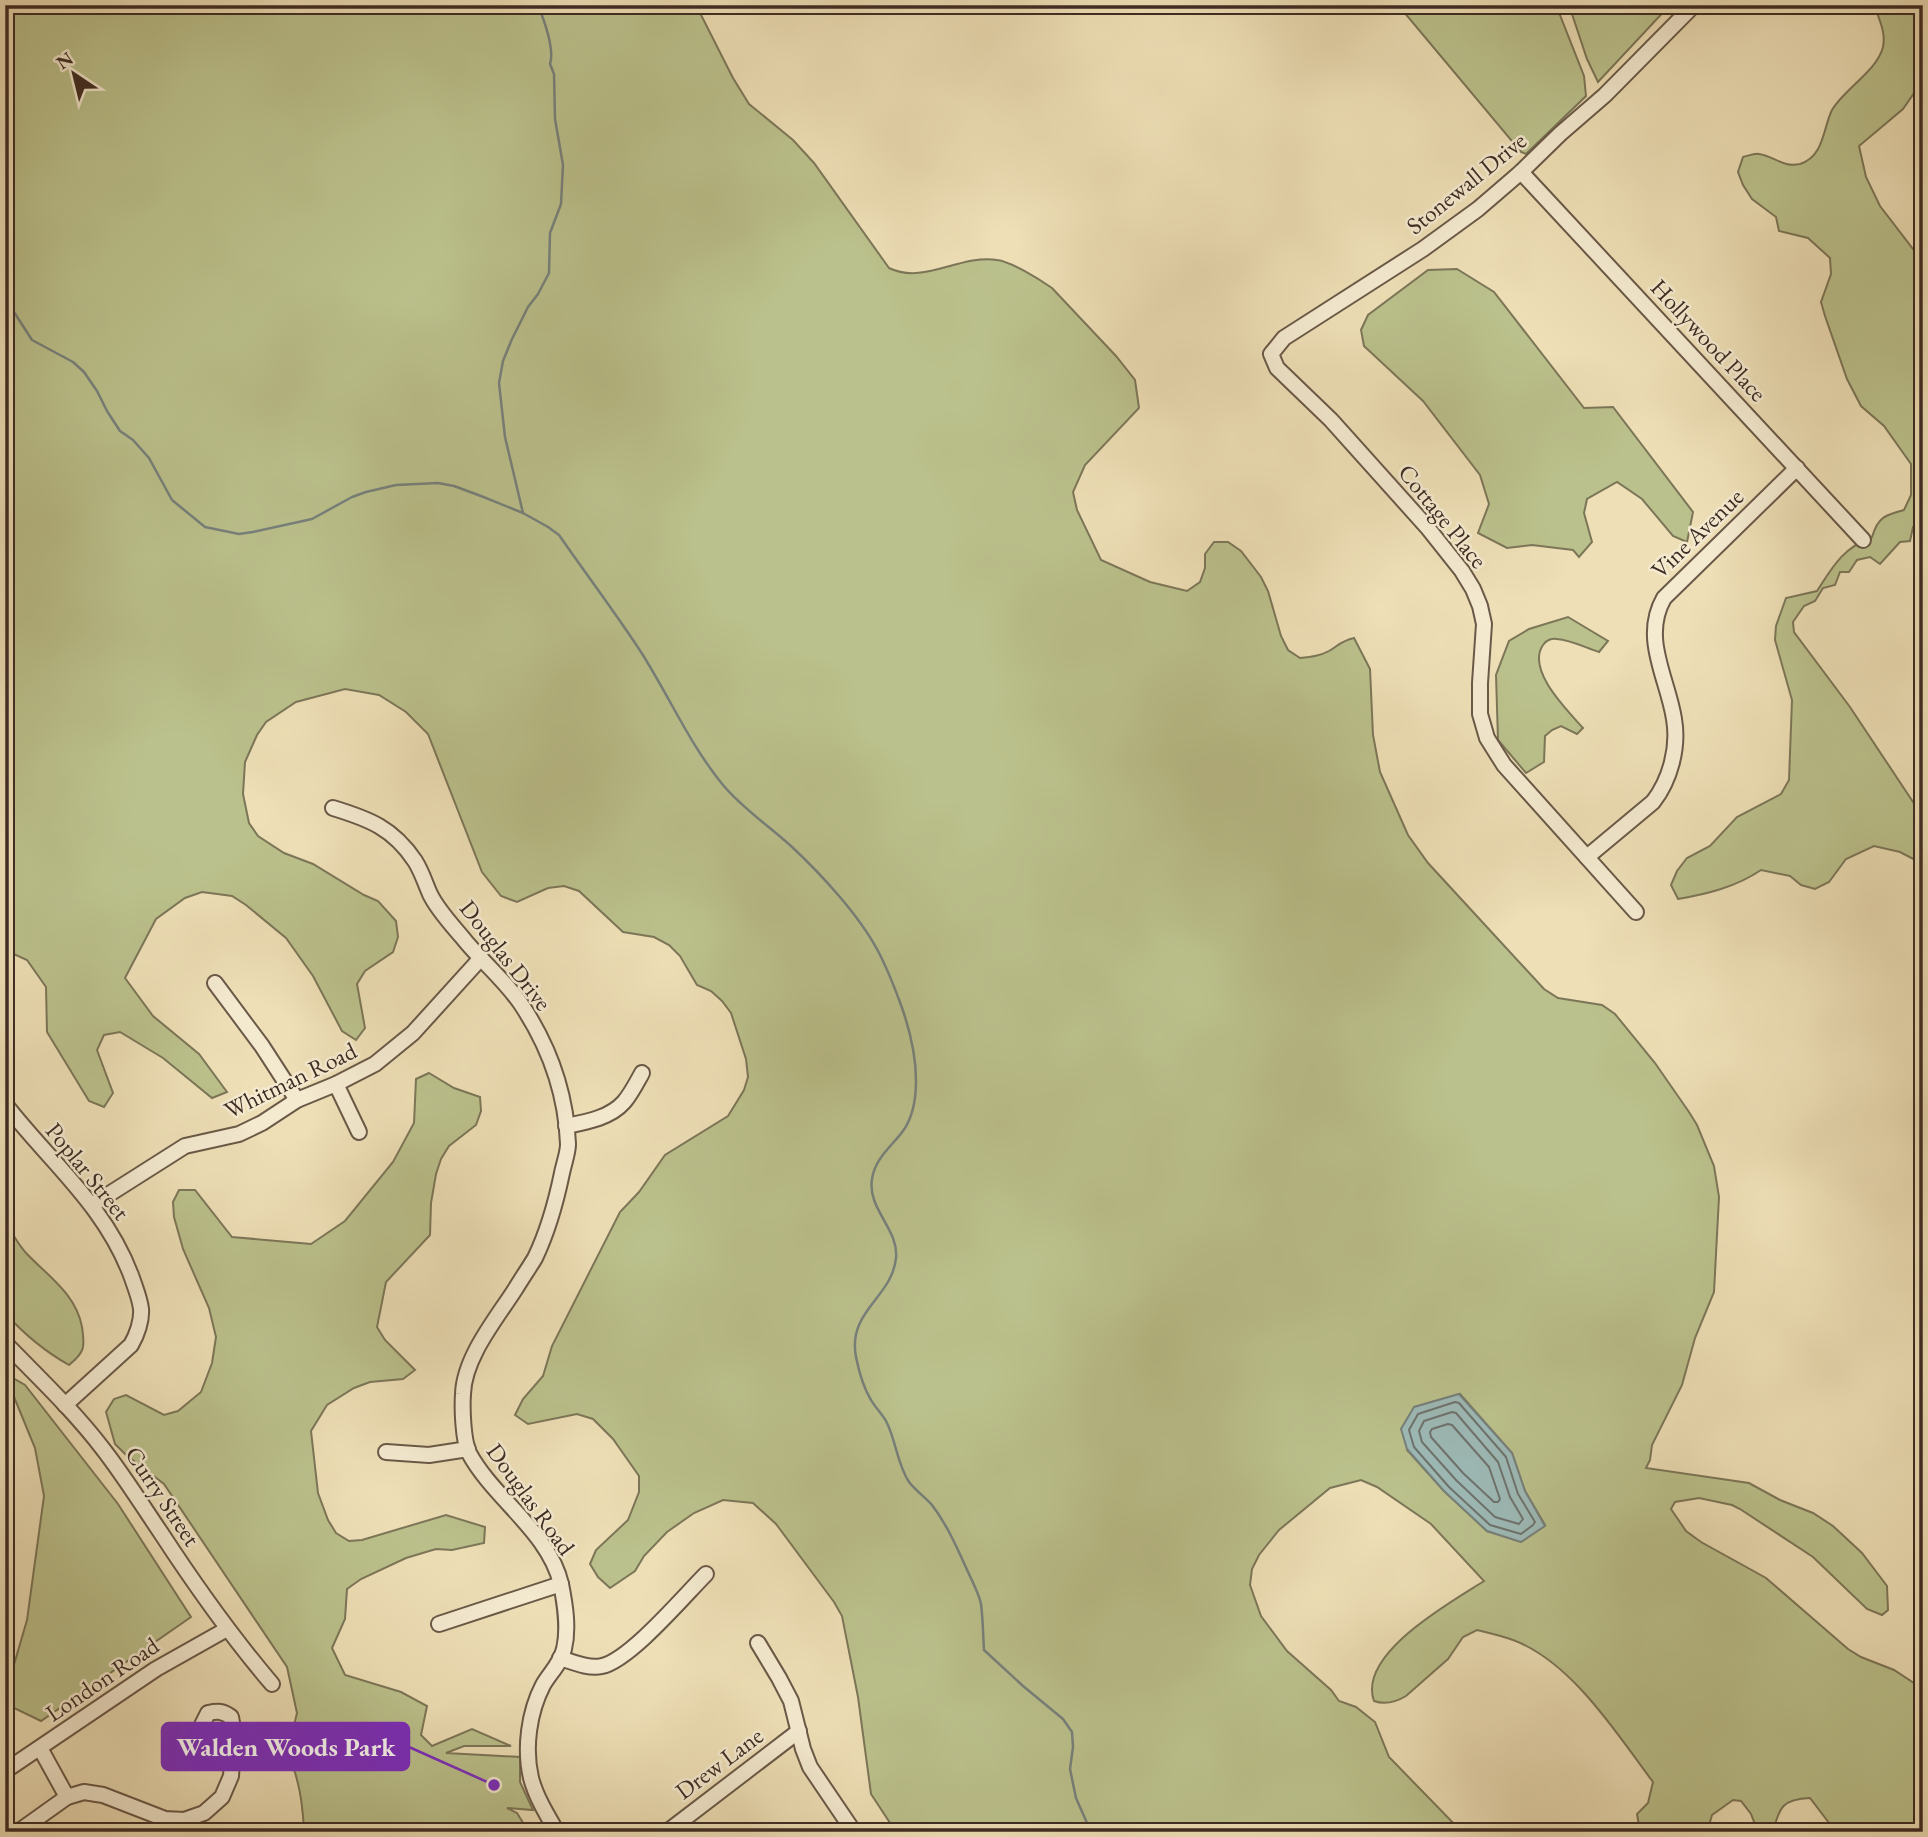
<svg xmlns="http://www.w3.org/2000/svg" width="1928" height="1837" font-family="'EB Garamond',serif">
	<rect width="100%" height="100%" fill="#eedfb6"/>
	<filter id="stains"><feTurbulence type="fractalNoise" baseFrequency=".00286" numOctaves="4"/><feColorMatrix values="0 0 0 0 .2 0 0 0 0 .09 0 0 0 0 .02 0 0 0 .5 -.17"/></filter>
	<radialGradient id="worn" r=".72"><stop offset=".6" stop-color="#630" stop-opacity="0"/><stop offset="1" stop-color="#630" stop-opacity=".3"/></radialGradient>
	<g fill="#bbc18c" stroke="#7c7658" stroke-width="2" fill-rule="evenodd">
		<path d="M 5,5 L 696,5 L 733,78 L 749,104 L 793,140 L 814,163 L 889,268 C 924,285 960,254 997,260 C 1012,262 1039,279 1052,288 L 1116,356 L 1135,380 L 1139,408 L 1085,465 L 1073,492 L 1077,510 L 1101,560 L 1150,582 L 1187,591 L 1200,582 L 1205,568 L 1205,554 L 1214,542 L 1228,542 L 1241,551 L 1261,577 L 1268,591 L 1281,636 L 1288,650 L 1300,658 C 1310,657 1320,656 1329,651 C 1339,645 1341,641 1354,638 L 1370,669 L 1373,735 L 1380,772 L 1408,835 L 1428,863 L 1544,989 L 1558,998 L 1602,1005 L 1615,1014 L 1655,1063 L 1689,1112 L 1697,1125 L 1714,1166 L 1719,1197 L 1714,1292 L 1695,1338 L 1682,1385 L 1652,1445 L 1650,1460 L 1646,1468 L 1749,1483 L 1780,1500 L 1813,1513 L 1833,1526 L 1862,1553 L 1887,1586 L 1888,1610 L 1882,1615 L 1867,1609 L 1813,1557 L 1740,1509 L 1732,1505 L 1699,1498 L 1675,1502 L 1671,1509 L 1686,1531 L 1701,1542 L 1766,1578 L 1848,1649 L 1861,1657 L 1894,1670 L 1923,1689 L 1923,1832 L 1833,1832 L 1829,1823 L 1810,1798 C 1783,1799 1779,1807 1773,1832 L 1758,1832 L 1751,1814 L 1741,1801 L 1733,1800 L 1712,1815 L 1707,1832 L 1640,1832 L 1637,1814 L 1648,1803 L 1653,1782 C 1617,1734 1572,1662 1513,1640 C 1502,1636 1489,1633 1477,1630 L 1463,1637 L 1448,1659 L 1406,1696 C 1396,1702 1385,1705 1374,1701 C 1357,1654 1451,1602 1484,1581 L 1431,1524 L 1377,1487 L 1361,1480 L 1330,1488 L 1279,1530 L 1259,1555 L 1252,1569 L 1250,1585 L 1261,1616 L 1287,1651 L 1331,1690 L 1339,1701 L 1356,1707 L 1375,1722 L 1389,1757 L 1462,1832 L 896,1832 L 871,1794 L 858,1697 L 842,1616 L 834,1602 L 776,1524 L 753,1503 L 723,1500 L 694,1513 L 667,1532 L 644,1556 L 635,1571 L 610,1588 L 598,1577 L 590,1564 L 596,1550 L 628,1520 L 639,1492 L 639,1476 L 613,1439 L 593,1419 L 577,1414 L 528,1424 L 515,1415 L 523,1399 L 543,1376 L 552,1346 L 620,1212 L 639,1192 L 665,1155 L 728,1116 L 744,1090 L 748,1077 L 746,1059 L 731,1013 L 722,1001 L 711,991 L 697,985 L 680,956 L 669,945 L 654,937 L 623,932 L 579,891 L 564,886 L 548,888 L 517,902 L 501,896 L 482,872 L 428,734 L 406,712 L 379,695 L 345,689 L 296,702 L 266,722 L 257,735 L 245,762 L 243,794 L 249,823 L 258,836 L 284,853 L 313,864 L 364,895 L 378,901 L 396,921 L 398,937 L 393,952 L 365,971 L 357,984 L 365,1028 L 356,1040 L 342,1031 L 313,976 L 286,938 L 246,905 L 232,896 L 202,892 L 185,898 L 156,919 L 125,978 L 153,1016 L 199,1054 L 227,1092 L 212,1098 L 163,1058 L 120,1032 L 104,1035 L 97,1050 L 113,1093 L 104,1107 L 89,1101 L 47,1032 L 46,987 L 27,960 L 5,950 ZM 1460,1394 L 1512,1453 L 1525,1491 L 1545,1525 L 1521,1542 L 1487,1531 L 1444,1491 L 1407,1450 L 1414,1407 Z"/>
		<path d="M 1398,5 L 1556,5 L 1584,76 L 1586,96 L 1526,154 L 1521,152 Z"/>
		<path d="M 1569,5 L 1670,5 L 1598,82 L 1587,59 Z"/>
		<path d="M 1874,5 L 1921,5 L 1923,13 L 1923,80 L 1903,109 L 1859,146 L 1866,177 L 1880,206 L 1923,262 L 1923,516 L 1913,527 L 1910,541 L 1900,542 L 1880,564 L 1870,557 L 1857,560 L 1849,572 L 1840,572 L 1835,585 L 1823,588 L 1815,601 L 1804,606 L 1793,622 L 1794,632 L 1850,707 L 1923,817 L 1923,864 L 1900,852 L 1874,846 L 1846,859 L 1829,882 L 1815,889 L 1801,885 L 1790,876 L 1761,870 C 1736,887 1707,894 1678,899 L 1671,885 L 1677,871 L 1687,858 L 1710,846 L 1737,817 L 1781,794 L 1789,780 L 1792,700 L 1775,640 L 1776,626 L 1786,598 L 1817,591 C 1833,566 1843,548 1872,537 C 1878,517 1885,515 1904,510 L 1911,495 L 1911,464 L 1884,426 L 1861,406 L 1847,379 L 1825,316 L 1821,302 L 1831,274 L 1830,258 L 1808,238 L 1779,231 L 1776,217 L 1752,199 L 1743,185 L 1738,172 L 1743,157 C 1748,156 1754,153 1759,154 C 1774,156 1783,168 1800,164 C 1824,157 1823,128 1832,110 C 1844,89 1877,71 1883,47 C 1886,32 1879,19 1874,5 Z"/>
		<path d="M 1457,269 L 1494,292 L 1584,408 L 1613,407 L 1693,512 L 1687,542 L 1673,536 L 1642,499 L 1617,482 L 1587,499 L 1584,513 L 1592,542 L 1579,557 L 1573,550 L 1532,545 L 1507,548 L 1478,533 L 1489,504 L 1480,475 L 1423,401 L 1364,346 L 1361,330 L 1368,315 L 1428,270 Z"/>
		<path d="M 1568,617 L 1608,641 L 1599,652 C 1586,648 1571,640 1557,639 C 1552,638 1546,640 1543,645 C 1526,670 1567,710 1583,728 L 1577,734 L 1561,726 L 1552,730 L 1545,736 L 1544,762 L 1526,773 L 1498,740 L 1496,675 L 1509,641 L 1529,629 Z"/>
		<path d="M 429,1073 L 454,1088 L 480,1097 L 481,1111 L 476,1125 L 449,1146 L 441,1159 L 436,1174 L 431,1203 L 430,1235 L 386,1282 L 377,1327 L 385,1340 L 415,1370 L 403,1379 L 370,1382 L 354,1388 L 327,1405 L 311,1431 L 318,1493 L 328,1520 L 336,1533 L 349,1541 L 362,1540 L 446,1515 L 485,1527 L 484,1543 L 452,1550 L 436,1549 L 406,1558 L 361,1579 L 347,1589 L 345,1619 L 332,1648 L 345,1675 L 401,1692 L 427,1706 L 421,1735 L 432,1746 L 472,1729 L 511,1746 L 464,1746 L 446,1753 L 520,1757 L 520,1782 L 533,1810 L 507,1808 L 517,1813 L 525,1826 L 520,1832 L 304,1832 C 303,1806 300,1777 287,1754 L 297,1713 L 287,1667 L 164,1484 L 126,1455 L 115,1444 L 106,1412 L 114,1399 L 126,1395 L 164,1415 L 178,1411 L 201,1392 L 212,1363 L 216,1337 L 209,1308 L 183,1249 L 174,1217 L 173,1202 L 179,1190 L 195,1190 L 232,1237 L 311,1244 L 345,1221 L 393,1162 L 414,1123 L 416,1079 Z"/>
		<path d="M 5,1222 C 12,1232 18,1245 27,1254 C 48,1276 76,1294 82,1327 C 85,1347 85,1352 69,1365 C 44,1351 24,1334 5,1313 Z"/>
		<path d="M 13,1378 L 25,1385 L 118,1504 L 191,1617 L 41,1721 L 12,1707 L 6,1692 L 27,1620 L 44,1496 L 35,1448 L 12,1392 Z"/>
	</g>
	<path fill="#9dbab7" stroke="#77817c" stroke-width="2" d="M 1459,1394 L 1512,1453 L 1525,1491 L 1545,1526 L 1521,1542 L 1487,1531 L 1444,1491 L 1407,1449 L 1401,1429 L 1414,1407 Z"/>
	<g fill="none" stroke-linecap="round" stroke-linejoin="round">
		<g stroke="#6e736e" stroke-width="2">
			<path d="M 1455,1402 L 1459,1403 L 1506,1457 L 1518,1494 L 1535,1522 L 1533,1525 L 1521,1534 L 1490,1525 L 1449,1487 L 1414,1447 L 1409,1430 L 1418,1414 Z"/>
			<path d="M 1452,1412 L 1456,1413 L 1498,1462 L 1510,1497 L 1523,1519 L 1519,1524 L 1495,1517 L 1456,1480 L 1422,1442 L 1419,1431 L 1424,1421 Z"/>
			<path d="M 1448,1424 L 1452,1425 L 1489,1467 L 1500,1499 L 1498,1502 L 1494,1502 L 1463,1473 L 1431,1437 L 1430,1432 L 1432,1429 Z"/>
		</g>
		<g stroke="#77817c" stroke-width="2.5">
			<path d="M 5,298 L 32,340 L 73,362 L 84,372 L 97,391 L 107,411 L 120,431 L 133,440 L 149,458 L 172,500 L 205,527 L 239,534 L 253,532 L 312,519 L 352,497 L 366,492 L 396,485 L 438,483 L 454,486 L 481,496 L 523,513 L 548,527 L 559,535 C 586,574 615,612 641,652 C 669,696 690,745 723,785 C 743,809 768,825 791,846 C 821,874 859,915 878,951 C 887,968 894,986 901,1005 C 910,1030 916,1054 916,1081 C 916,1097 913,1117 903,1131 C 892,1146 875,1158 872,1179 C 867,1209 899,1229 896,1258 C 892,1298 847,1311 856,1357 C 859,1372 863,1387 871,1400 C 875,1407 882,1414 886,1421 C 896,1440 897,1464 909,1482 C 916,1491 925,1497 932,1505 C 948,1526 958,1550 969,1574 C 973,1583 979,1594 981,1604 C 983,1619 983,1635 984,1650 L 1023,1686 L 1063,1719 L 1072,1732 L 1073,1747 L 1070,1769 L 1076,1798 L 1091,1832"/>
			<path d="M 523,513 L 505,437 L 499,383 L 503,361 L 512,339 L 528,307 L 538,294 L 549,273 L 550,233 L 561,204 L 563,165 L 555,119 L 554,74 L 550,64 C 555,49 544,20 538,5"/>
		</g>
		<g stroke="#6a5948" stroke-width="18">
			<g id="minor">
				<path d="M 1521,172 L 1863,540"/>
				<path d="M 333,808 C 369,819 393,828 415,861 C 422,872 425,883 430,894 C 437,909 451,924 462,937 C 480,960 504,979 521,1004 C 549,1046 566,1093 568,1144 C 568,1153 564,1163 562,1173 C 556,1202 548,1231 535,1258 C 529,1268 522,1278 516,1288 C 497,1318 464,1357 463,1394 C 462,1408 463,1440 469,1453 C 493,1498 549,1532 561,1584 C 565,1604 569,1628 564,1649 C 561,1663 550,1673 543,1685 C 529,1712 524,1748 531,1778 C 536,1797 547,1815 557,1832"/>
				<path d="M 1587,857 L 1653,802 C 1670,780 1679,748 1674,719 C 1668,679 1641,638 1664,598 L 1797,468"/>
				<path d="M 1636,912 L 1504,765 L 1487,738 L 1480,714 L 1480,683 L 1484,624 L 1480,606 L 1473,589 L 1462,571 L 1427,527 L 1331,420 L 1277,368 L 1271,354 L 1284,338 L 1423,249 L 1478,209 L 1521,172 L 1560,134 L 1605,95 L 1694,5"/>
				<path d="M 215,983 L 262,1046 L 297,1100"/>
				<path d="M 336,1084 L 359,1132"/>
				<path d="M 5,1104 C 50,1162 106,1206 132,1278 C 135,1287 140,1299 141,1309 C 142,1320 137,1335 131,1345 L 65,1405"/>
				<path d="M 566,1126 C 586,1122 610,1118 624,1102 C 631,1094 637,1082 642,1073"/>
				<path d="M 92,1205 L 185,1146 L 239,1134 L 262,1123 L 297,1100 L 336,1084 L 375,1064 L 413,1033 L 481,958"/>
				<path d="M 5,1343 C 39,1378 74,1411 103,1449 C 124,1476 142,1505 161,1533 C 195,1585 231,1636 272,1684"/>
				<path d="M 386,1452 L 429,1455 L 468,1449"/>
				<path d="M 439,1624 L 561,1584"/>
				<path d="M 758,1643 L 779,1678 L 791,1701 L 803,1749 L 810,1767 L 854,1832"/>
				<path d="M 560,1658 C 573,1662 588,1669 602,1666 C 630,1660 684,1596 706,1574"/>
				<path d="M 40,1748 L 67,1797 L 84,1792 L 103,1795 L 165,1819 L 184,1820 L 204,1813 L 222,1797 L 231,1776 L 234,1734 L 231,1717 C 223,1711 218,1711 208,1713 L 202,1725 C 206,1739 222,1744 231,1755"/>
				<path d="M 5,1771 L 156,1669 L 227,1629"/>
				<path d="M 18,1832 L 67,1797"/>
				<path d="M 667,1832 L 799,1731"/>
			</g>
		</g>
		<use href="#minor" stroke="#f4ead0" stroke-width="14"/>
	</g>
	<g text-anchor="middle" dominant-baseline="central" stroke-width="5" stroke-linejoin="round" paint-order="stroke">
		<g font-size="24" fill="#3e2c24" stroke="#f4ead0">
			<text transform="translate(1466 183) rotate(-39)">Stonewall Drive</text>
			<text transform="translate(1709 340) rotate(47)">Hollywood Place</text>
			<text transform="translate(1443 516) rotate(51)">Cottage Place</text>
			<text transform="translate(1697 533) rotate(-44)">Vine Avenue</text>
			<text transform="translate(506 955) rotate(52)">Douglas Drive</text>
			<text transform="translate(290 1080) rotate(-26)">Whitman Road</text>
			<text transform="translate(88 1171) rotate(51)">Poplar Street</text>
			<text transform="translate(163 1496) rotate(56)">Curry Street</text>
			<text transform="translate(531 1499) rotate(54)">Douglas Road</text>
			<text transform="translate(102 1679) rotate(-34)">London Road</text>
			<text transform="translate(719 1763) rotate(-37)">Drew Lane</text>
		</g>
	</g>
	<path fill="none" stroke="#7b2cbf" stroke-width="2.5" d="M494 1785L409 1747"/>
	<circle fill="#7b2cbf" stroke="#f4ead0" stroke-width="2.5" cx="494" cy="1785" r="7"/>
	<rect fill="#7b2cbf" stroke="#7b2cbf" stroke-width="2.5" x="162" y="1723" width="247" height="47" rx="7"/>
	<g font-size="26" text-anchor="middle" font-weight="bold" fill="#fff">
		<text x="286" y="1756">Walden Woods Park</text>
	</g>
	<rect width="1928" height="1837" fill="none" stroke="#eedfb6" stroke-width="28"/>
	<rect x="7" y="7" width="1914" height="1823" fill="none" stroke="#3e2c24" stroke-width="3.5"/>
	<rect x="14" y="14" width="1900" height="1809" fill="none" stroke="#3e2c24" stroke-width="2"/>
	<g transform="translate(74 74) rotate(325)" stroke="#f4ead0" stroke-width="5" paint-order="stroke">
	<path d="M0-5L12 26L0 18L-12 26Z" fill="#3e2c24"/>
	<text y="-10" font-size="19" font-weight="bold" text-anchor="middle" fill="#3e2c24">N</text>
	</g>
	<rect width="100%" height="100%" filter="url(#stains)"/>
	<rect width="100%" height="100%" fill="url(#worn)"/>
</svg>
